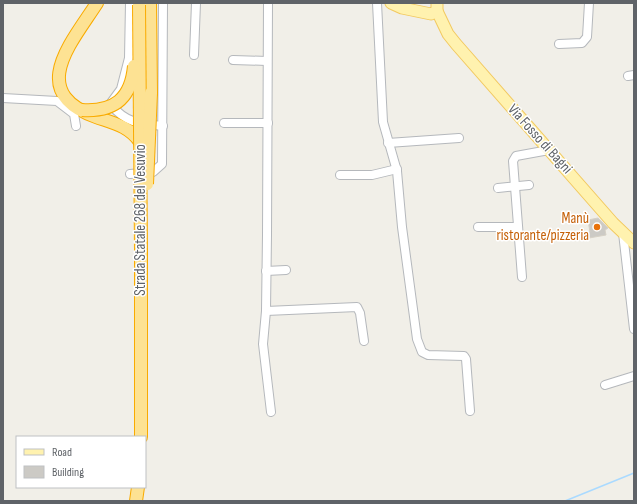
<svg xmlns="http://www.w3.org/2000/svg" width="637" height="504" font-family="'Sofia Sans Condensed',sans-serif">
	<rect width="100%" height="100%" fill="#f1efe8"/>
	<g fill="none" stroke-linecap="round" stroke-linejoin="round">
		<path stroke="#aadaff" stroke-width="1.5" d="M 565,501 L 634,473"/>
	</g>
	<path fill="#cccac5" stroke="#d6d1c6" d="M 598,218 L 608,228 L 605,230 L 606,235 L 589,238 L 587,232 L 590,232 L 588,220 Z"/>
	<g fill="none" stroke-linecap="round" stroke-linejoin="round">
		<g stroke="#b5b8bc" stroke-width="10">
			<g id="minor">
				<path d="M 130,3 L 129,58 L 121,89 L 110,104 C 126,123 139,124 163,126"/>
				<path d="M 268,3 L 267,235 L 266,311 L 263,344 L 271,412"/>
				<path d="M 377,3 L 383,122 L 397,171 L 402,227 L 417,339 L 422,352 L 428,355 L 464,356 L 466,359 L 470,411"/>
				<path d="M 559,44 L 582,43 L 587,37 L 589,3"/>
				<path d="M 194,55 L 196,3"/>
				<path d="M 233,60 L 267,61"/>
				<path d="M 628,76 L 634,75"/>
				<path d="M 3,98 L 57,101 L 74,114 L 76,126"/>
				<path d="M 224,123 L 268,123"/>
				<path d="M 388,143 L 459,138"/>
				<path d="M 130,174 L 153,172 L 162,164 L 163,3"/>
				<path d="M 340,175 L 372,175 L 397,169"/>
				<path d="M 498,188 L 529,185"/>
				<path d="M 478,227 L 517,227"/>
				<path d="M 623,233 L 634,329"/>
				<path d="M 266,271 L 286,270"/>
				<path d="M 522,277 L 513,161 L 516,156 L 549,150"/>
				<path d="M 266,311 L 357,307 L 360,313 L 364,341"/>
				<path d="M 605,385 L 634,376"/>
			</g>
		</g>
		<g stroke="#f2c960" stroke-width="13">
			<g id="major">
				<path d="M 391,3 L 402,8 L 431,14 L 437,11 L 437,3"/>
				<path d="M 437,11 L 448,34 L 456,44 L 613,223 L 634,243"/>
			</g>
		</g>
		<g stroke="#f9ab00" stroke-width="14">
			<g id="highway">
				<path d="M 97,3 C 72,42 26,92 96,117 C 113,123 129,126 140,142"/>
				<path d="M 150,3 L 151,93"/>
				<path d="M 141,251 L 141,437"/>
				<path d="M 136,501 L 138,487"/>
			</g>
		</g>
		<use href="#minor" stroke="#fff" stroke-width="8"/>
		<use href="#major" stroke="#fff2af" stroke-width="11"/>
		<use href="#highway" stroke="#fde293" stroke-width="12"/>
		<g stroke="#f9ab00" stroke-width="14" stroke-linecap="butt">
			<g id="highway-bridge">
				<path d="M 139,5 L 141,251"/>
				<path d="M 82,110 C 114,112 131,99 134,66"/>
				<path d="M 147,184 L 151,93"/>
			</g>
		</g>
		<use href="#highway-bridge" stroke="#fde293" stroke-width="12"/>
	</g>
	<circle fill="#e8710a" stroke="#fff" stroke-width="1.5" cx="597" cy="227" r="4"/>
	<g text-anchor="middle" dominant-baseline="central" stroke-width="3" stroke-linejoin="round" paint-order="stroke">
		<g font-size="15" fill="#5f6368" stroke="#fff">
			<text transform="translate(540 139) rotate(48)">Via Fosso di Bagni</text>
			<text transform="translate(140 220) rotate(-90)">Strada Statale 268 del Vesuvio</text>
		</g>
		<g font-size="15" fill="#c56008" stroke="#fff" text-anchor="end">
			<text x="589" y="218">Manù<tspan x="589" dy="17">ristorante/pizzeria</tspan></text>
		</g>
	</g>
	<rect width="637" height="504" fill="none" stroke="#5f6368" stroke-width="8"/>
	<rect x="16" y="436" width="130" height="52" fill="#ffffff" stroke="#bfc1c3"/>
	<rect x="24" y="449" width="20" height="6" fill="#fff2af" stroke="#bfc1c3"/>
	<text x="52" y="456" font-size="12" fill="#5f6368">Road</text>
	<rect x="24" y="466" width="20" height="12" fill="#cccac5" stroke="#bfc1c3"/>
	<text x="52" y="476" font-size="12" fill="#5f6368">Building</text>
</svg>
